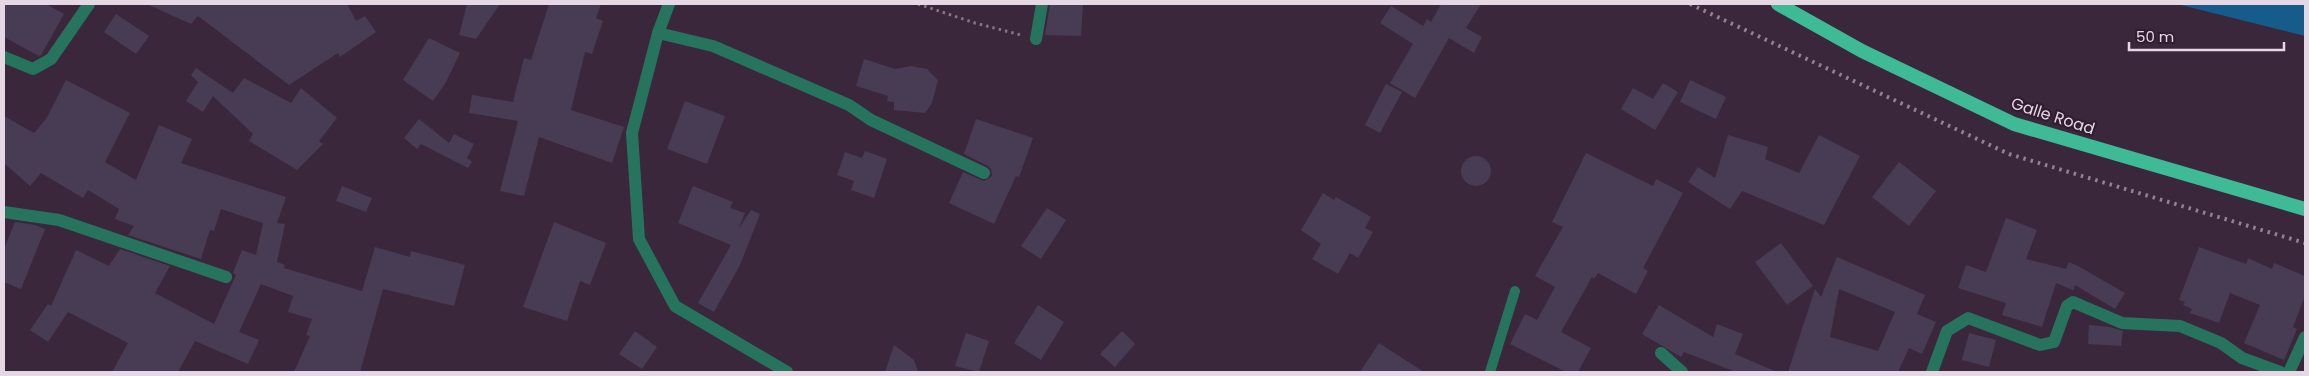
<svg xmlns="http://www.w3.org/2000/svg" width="2309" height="376" font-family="Poppins,sans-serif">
	<rect width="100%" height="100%" fill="#3b273b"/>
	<path fill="#155c8b" d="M 2177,4 L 2305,4 L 2305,36 Z"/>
	<g fill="#483b54" fill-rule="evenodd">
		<path d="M 4,4 L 46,4 L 64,14 L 41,55 L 39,56 L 4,37 Z"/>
		<path d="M 147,4 L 347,4 L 356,21 L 365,16 L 376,32 L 340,57 L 338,53 L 289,85 L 198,16 L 191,24 Z"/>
		<path d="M 467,4 L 500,4 L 476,39 L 459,35 Z"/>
		<path d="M 549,4 L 601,4 L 596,18 L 603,21 L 592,54 L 585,52 L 571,110 L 624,127 L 612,163 L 539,137 L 524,196 L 500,191 L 518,121 L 469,113 L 472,95 L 513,102 L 524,58 L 531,60 Z"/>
		<path d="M 1050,4 L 1083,5 L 1081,36 L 1045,35 Z"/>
		<path d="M 1441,4 L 1481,4 L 1466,28 L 1482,37 L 1474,53 L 1449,38 L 1415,98 L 1390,83 L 1413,44 L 1380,23 L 1391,6 L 1423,26 L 1427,19 L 1431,22 Z"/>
		<path d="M 116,14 L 149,36 L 136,54 L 104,32 Z"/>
		<path d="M 429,38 L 460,53 L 446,82 L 433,101 L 403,80 Z"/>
		<path d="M 864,59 L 895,69 L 911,66 L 927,69 L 938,80 L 932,103 L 925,113 L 894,110 L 894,102 L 887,101 L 888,96 L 856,86 Z"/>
		<path d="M 196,68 L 233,93 L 244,78 L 291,103 L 301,88 L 337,118 L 319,141 L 323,144 L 297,170 L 249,141 L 253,134 L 213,96 L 203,112 L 186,101 L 198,82 L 191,75 Z"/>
		<path d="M 66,80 L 130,113 L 105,162 L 136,180 L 159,125 L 192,139 L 181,163 L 286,197 L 277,223 L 285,224 L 277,262 L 285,265 L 284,268 L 362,291 L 375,247 L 410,257 L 411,251 L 465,265 L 454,306 L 383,289 L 360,372 L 294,372 L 310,336 L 306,335 L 312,319 L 288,312 L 293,296 L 261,284 L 239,332 L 259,340 L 248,364 L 195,341 L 178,372 L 112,372 L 128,343 L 68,312 L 48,342 L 30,330 L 48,304 L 51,306 L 76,250 L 109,266 L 120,249 L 170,266 L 155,293 L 214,324 L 236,275 L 233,273 L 242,250 L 256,255 L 263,223 L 221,209 L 214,231 L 210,230 L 201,259 L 128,235 L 134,226 L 115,219 L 119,209 L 88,190 L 83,198 L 41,173 L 30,186 L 4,163 L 4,116 L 34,133 L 46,119 Z"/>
		<path d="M 1690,80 L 1726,97 L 1716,119 L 1680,102 Z"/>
		<path d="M 1663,83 L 1678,92 L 1655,130 L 1621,109 L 1633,88 L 1653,99 Z"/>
		<path d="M 1386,84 L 1402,92 L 1380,133 L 1365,125 Z"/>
		<path d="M 685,101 L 725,116 L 707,164 L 667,149 Z"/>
		<path d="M 419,119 L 449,143 L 454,134 L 474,144 L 467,158 L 472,162 L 468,168 L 421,144 L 417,149 L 404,138 Z"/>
		<path d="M 976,119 L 1033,138 L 1019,177 L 1016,176 L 994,224 L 949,203 L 963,172 L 984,181 L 992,176 L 991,169 L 988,166 L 964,154 Z"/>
		<path d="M 1728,135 L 1768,147 L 1765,159 L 1799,173 L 1819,135 L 1860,156 L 1824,225 L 1742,191 L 1730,209 L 1688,182 L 1698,167 L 1715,178 Z"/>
		<path d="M 865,151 L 887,159 L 874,198 L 851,190 L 854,181 L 837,175 L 845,152 L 862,158 Z"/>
		<path d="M 1586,153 L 1653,186 L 1656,179 L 1683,193 L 1643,268 L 1648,271 L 1636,294 L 1598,273 L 1594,279 L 1592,277 L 1561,332 L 1591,348 L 1578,372 L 1566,372 L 1510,344 L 1525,314 L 1537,320 L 1555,287 L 1535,276 L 1563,227 L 1552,222 Z"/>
		<circle cx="1476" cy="171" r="15"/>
		<path d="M 1899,162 L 1936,191 L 1909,226 L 1872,197 Z"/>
		<path d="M 342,186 L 372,198 L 366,212 L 336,201 Z"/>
		<path d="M 693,186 L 733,202 L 730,208 L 745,213 L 739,228 L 751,210 L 760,214 L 740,265 L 714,312 L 698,303 L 731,245 L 678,223 Z"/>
		<path d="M 1323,193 L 1334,200 L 1336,197 L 1371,217 L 1365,228 L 1373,232 L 1358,258 L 1350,253 L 1338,274 L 1312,259 L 1321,244 L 1301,230 Z"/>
		<path d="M 1047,208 L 1066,220 L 1041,259 L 1021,246 Z"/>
		<path d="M 2006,218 L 2037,230 L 2026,259 L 2066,269 L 2069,262 L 2078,266 L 2125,293 L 2115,309 L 2075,285 L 2073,290 L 2056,283 L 2042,327 L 2002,315 L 2006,303 L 1958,288 L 1966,265 L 1986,272 Z"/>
		<path d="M 15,222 L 35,225 L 45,229 L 21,289 L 4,282 L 4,249 Z"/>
		<path d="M 554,222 L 606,243 L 590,285 L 580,281 L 567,321 L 523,307 Z"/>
		<path d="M 1781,243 L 1813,286 L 1787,305 L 1755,262 Z"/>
		<path d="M 2199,247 L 2246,264 L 2248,258 L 2272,269 L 2274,263 L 2305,276 L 2305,296 L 2293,327 L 2297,329 L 2284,360 L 2244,343 L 2260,305 L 2230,293 L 2219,323 L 2190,313 L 2192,309 L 2183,305 L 2185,302 L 2179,300 Z"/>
		<path d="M 1837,257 L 1925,295 L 1917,314 L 1936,322 L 1922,354 L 1909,348 L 1898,372 L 1788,372 L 1815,289 L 1821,297 ZM 1839,289 L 1895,312 L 1878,351 L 1830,337 Z"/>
		<path d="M 1038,305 L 1064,322 L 1041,360 L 1014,343 Z"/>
		<path d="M 1659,305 L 1713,337 L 1717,324 L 1743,334 L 1735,354 L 1777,372 L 1736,372 L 1684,352 L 1681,357 L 1642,334 Z"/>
		<path d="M 2089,325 L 2110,327 L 2123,331 L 2121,346 L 2088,344 Z"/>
		<path d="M 635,331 L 657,347 L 642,369 L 619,354 Z"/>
		<path d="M 1122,331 L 1135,344 L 1115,367 L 1100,354 Z"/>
		<path d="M 966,333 L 989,341 L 979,372 L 955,366 Z"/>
		<path d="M 1969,333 L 1996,340 L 1989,367 L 1962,360 Z"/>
		<path d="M 1379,343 L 1424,372 L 1360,372 Z"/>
		<path d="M 894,345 L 914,360 L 918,372 L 885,372 Z"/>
	</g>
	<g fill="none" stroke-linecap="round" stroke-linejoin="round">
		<path stroke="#857485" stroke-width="3" stroke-dasharray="2.5 4" stroke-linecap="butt" d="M 918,4 L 975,23 L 1021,35"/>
		<path stroke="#26745d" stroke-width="10" d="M 1490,372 L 1515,291"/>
		<g stroke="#26745d" stroke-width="12">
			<path d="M 669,4 L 658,33 L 632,133 L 639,239 L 675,306 L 787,372"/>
			<path d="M 658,33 L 713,46 L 849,105 L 871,120 L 984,173"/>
			<path d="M 1036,39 L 1042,4"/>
			<path d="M 4,57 L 33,69 L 51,59 L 89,4"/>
			<path d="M 4,212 L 59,220 L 226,277"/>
			<path d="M 1661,353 L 1682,372"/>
			<path d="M 1932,372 L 1947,331 L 1968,318 L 2040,345 L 2054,342 L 2067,306 L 2073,302 L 2122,323 L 2180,326 L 2221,343 L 2242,358 L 2280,372"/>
			<path d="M 2289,372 L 2305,337"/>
		</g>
		<path stroke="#3eba97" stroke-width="14" d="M 1778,4 L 1862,51 L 2014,124 L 2305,209"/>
		<path stroke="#928192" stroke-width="4" stroke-dasharray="2.5 5" stroke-linecap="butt" d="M 1690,4 L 2009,154 L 2305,243"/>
	</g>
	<g text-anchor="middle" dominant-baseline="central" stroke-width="4.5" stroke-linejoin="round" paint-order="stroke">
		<g font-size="16" fill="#e5d7e4" stroke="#311d30">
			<text transform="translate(2053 116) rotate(18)">Galle Road</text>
		</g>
	</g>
	<rect width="2309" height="376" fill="none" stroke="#e5d7e4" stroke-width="10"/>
	<path d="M2129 42v8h155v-8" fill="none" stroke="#e5d7e4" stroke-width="2.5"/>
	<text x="2136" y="42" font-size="15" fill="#e5d7e4" stroke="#311d30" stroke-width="4" paint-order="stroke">50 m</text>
</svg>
